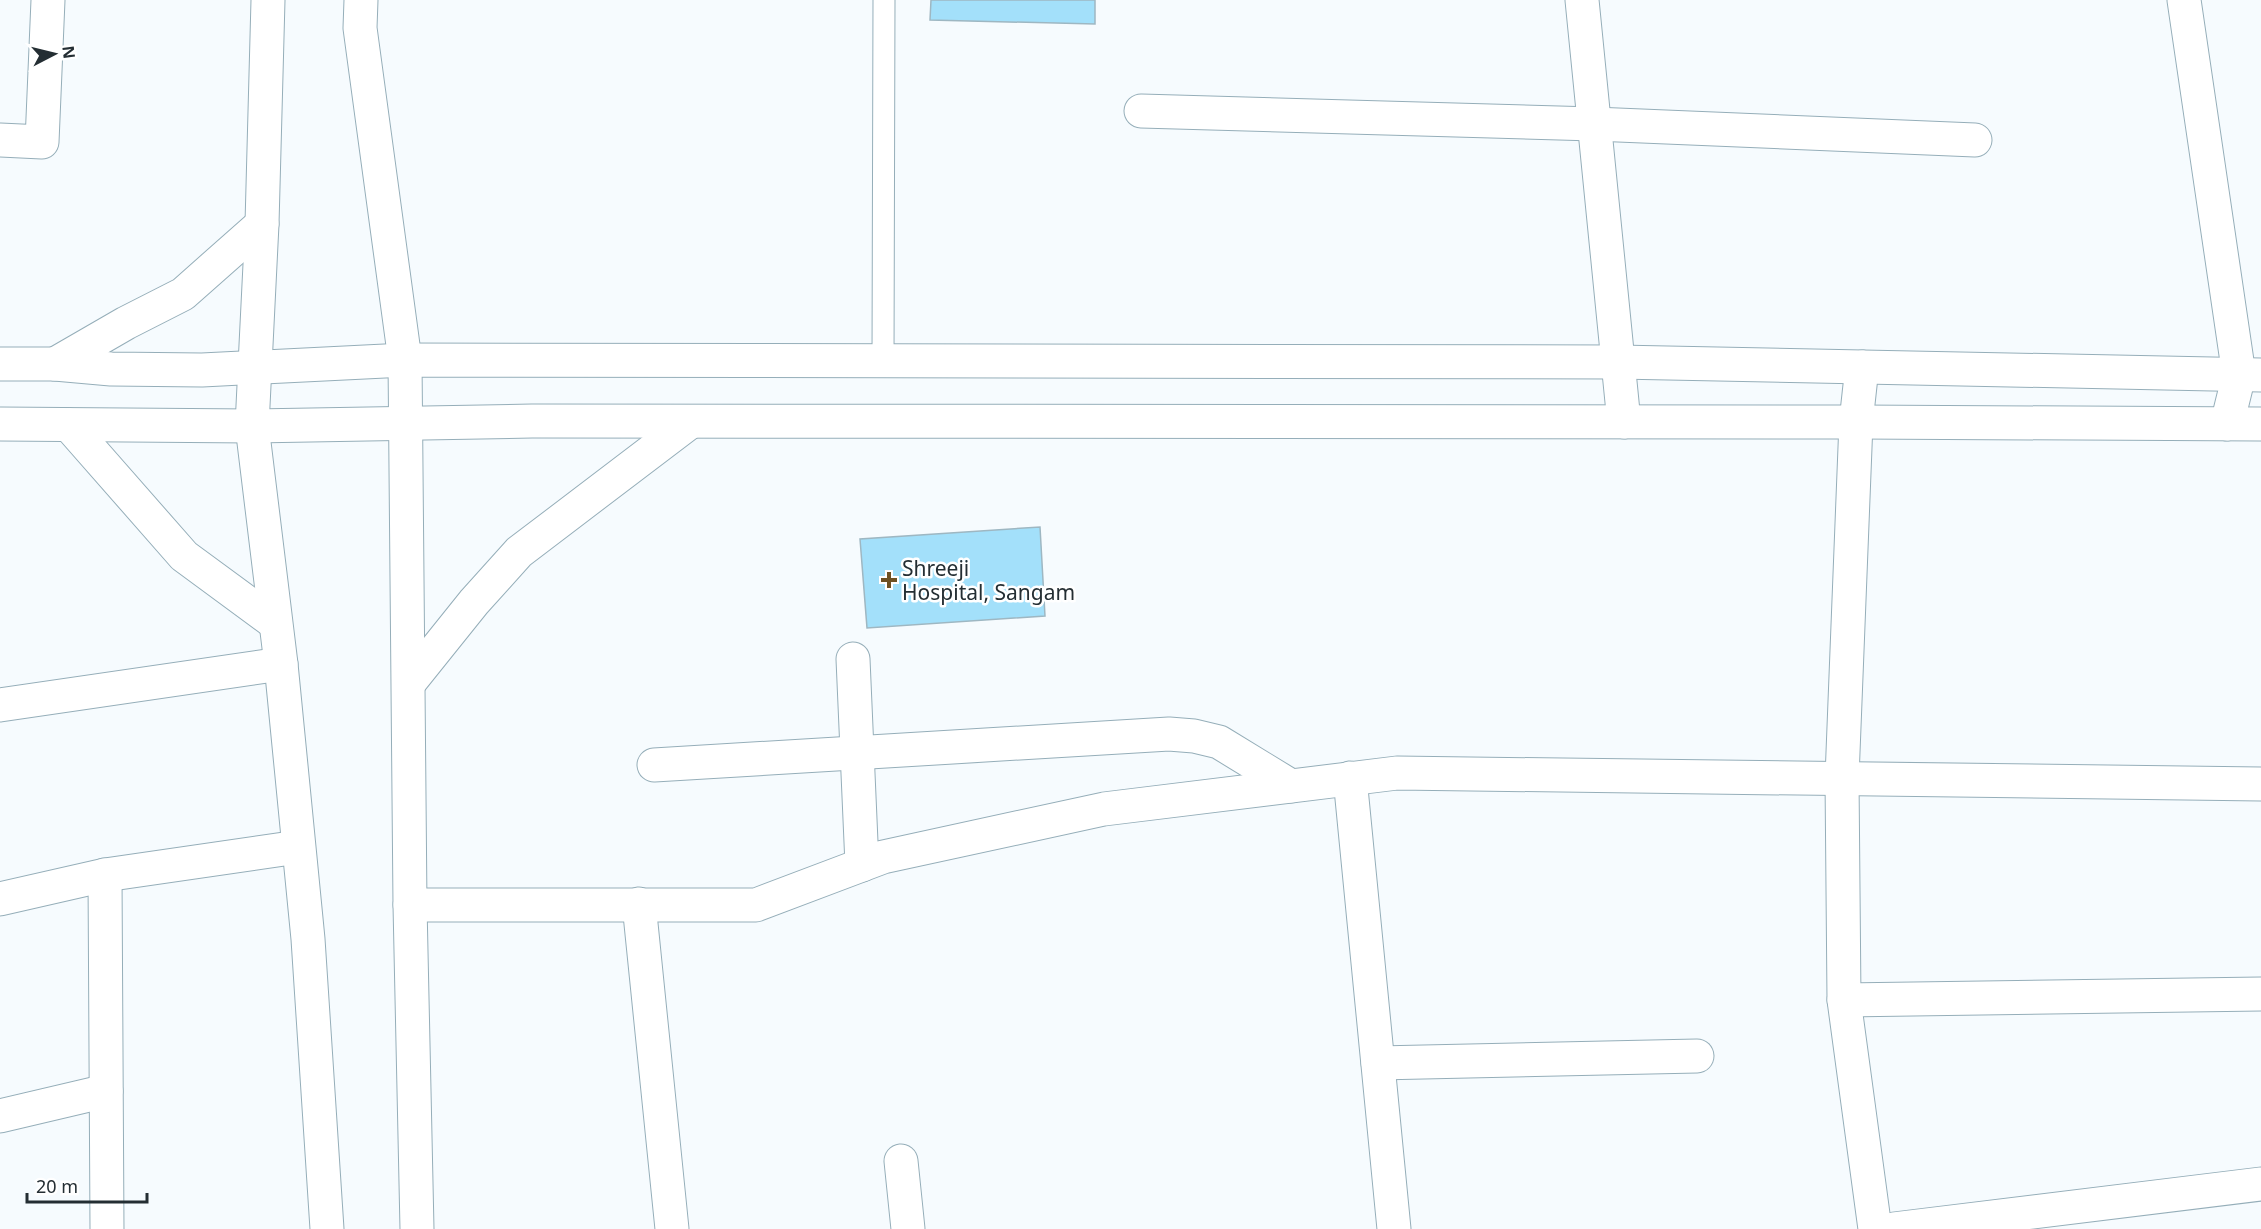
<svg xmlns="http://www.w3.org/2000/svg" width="2261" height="1229" font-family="'Noto Sans',sans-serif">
	<rect width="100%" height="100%" fill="#f6fbfe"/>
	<g fill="#a3e0fa" stroke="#9eb7c2" stroke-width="1.5">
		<path d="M 931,0 L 1095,0 L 1095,24 L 930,20 Z"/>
		<path d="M 1040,527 L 1045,616 L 867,628 L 860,539 Z"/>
	</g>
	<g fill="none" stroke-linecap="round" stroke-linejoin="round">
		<g stroke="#95aeb9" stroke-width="23">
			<path id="lane" d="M 883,361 L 884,0"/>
		</g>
		<g stroke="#95aeb9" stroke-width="35">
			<g id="street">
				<path d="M 1582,0 L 1624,422"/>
				<path d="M 2184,0 L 2239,375 L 2227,424"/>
				<path d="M 1141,111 L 1594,124 L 1975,140"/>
				<path d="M 0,140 L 42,142 L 48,0"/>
				<path d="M 1862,367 L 1856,422 L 1842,778 L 1844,1000 L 1875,1229"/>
				<path d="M 853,659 L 862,865"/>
				<path d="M 0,705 L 281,664"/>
				<path d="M 654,765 L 1169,734 L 1194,736 L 1219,742 L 1291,786"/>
				<path d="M 1350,778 L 1394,1229"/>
				<path d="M 105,875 L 107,1229"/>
				<path d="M 0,899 L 105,875 L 298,847"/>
				<path d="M 639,904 L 672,1229"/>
				<path d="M 410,905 L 756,905 L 883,857 L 1104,809 L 1397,773 L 2261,784"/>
				<path d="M 1844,1000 L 2261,994"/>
				<path d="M 1378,1063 L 1697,1056"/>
				<path d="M 0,1116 L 106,1091"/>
				<path d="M 901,1161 L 908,1229"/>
				<path d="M 1894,1229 L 2261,1184"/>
			</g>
		</g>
		<g stroke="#95aeb9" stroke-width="35">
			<g id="secondary">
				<path d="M 268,0 L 262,224 L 252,426 L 281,664 L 308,939 L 327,1229"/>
				<path d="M 361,0 L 360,28 L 405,360 L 410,905 L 417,1229"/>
				<path d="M 0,364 L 55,364 L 111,369 L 202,370 L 405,360 L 1618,362 L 2261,375"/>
				<path d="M 55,364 L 126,323 L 183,294 L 262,224"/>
				<path d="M 0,424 L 252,426 L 532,421 L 1856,422 L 2261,424"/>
				<path d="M 69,425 L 184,556 L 275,623"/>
				<path d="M 409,683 L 474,602 L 519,552 L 690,422"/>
			</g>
		</g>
		<use href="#lane" stroke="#fff" stroke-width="21"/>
		<use href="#street" stroke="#fff" stroke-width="33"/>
		<use href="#secondary" stroke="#fff" stroke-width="33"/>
	</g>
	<path fill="#6d5124" stroke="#fff" stroke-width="2" d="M886 571h6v6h6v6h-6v6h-6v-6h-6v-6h6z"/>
	<g text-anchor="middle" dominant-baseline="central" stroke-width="5" stroke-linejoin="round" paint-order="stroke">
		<g font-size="21" fill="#242e33" stroke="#fff" text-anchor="start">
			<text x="902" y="568">Shreeji<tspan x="902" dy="24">Hospital, Sangam</tspan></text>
		</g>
	</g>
	<g transform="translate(54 54) rotate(83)" stroke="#ffffff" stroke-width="4.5" paint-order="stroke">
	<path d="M0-4.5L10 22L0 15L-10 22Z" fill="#242e33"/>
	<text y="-9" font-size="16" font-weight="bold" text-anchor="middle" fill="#242e33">N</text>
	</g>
	<path d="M27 1193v9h120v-9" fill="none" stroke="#242e33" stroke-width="3"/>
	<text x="36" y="1193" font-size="18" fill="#242e33" stroke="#ffffff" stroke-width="4.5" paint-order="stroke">20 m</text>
</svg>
